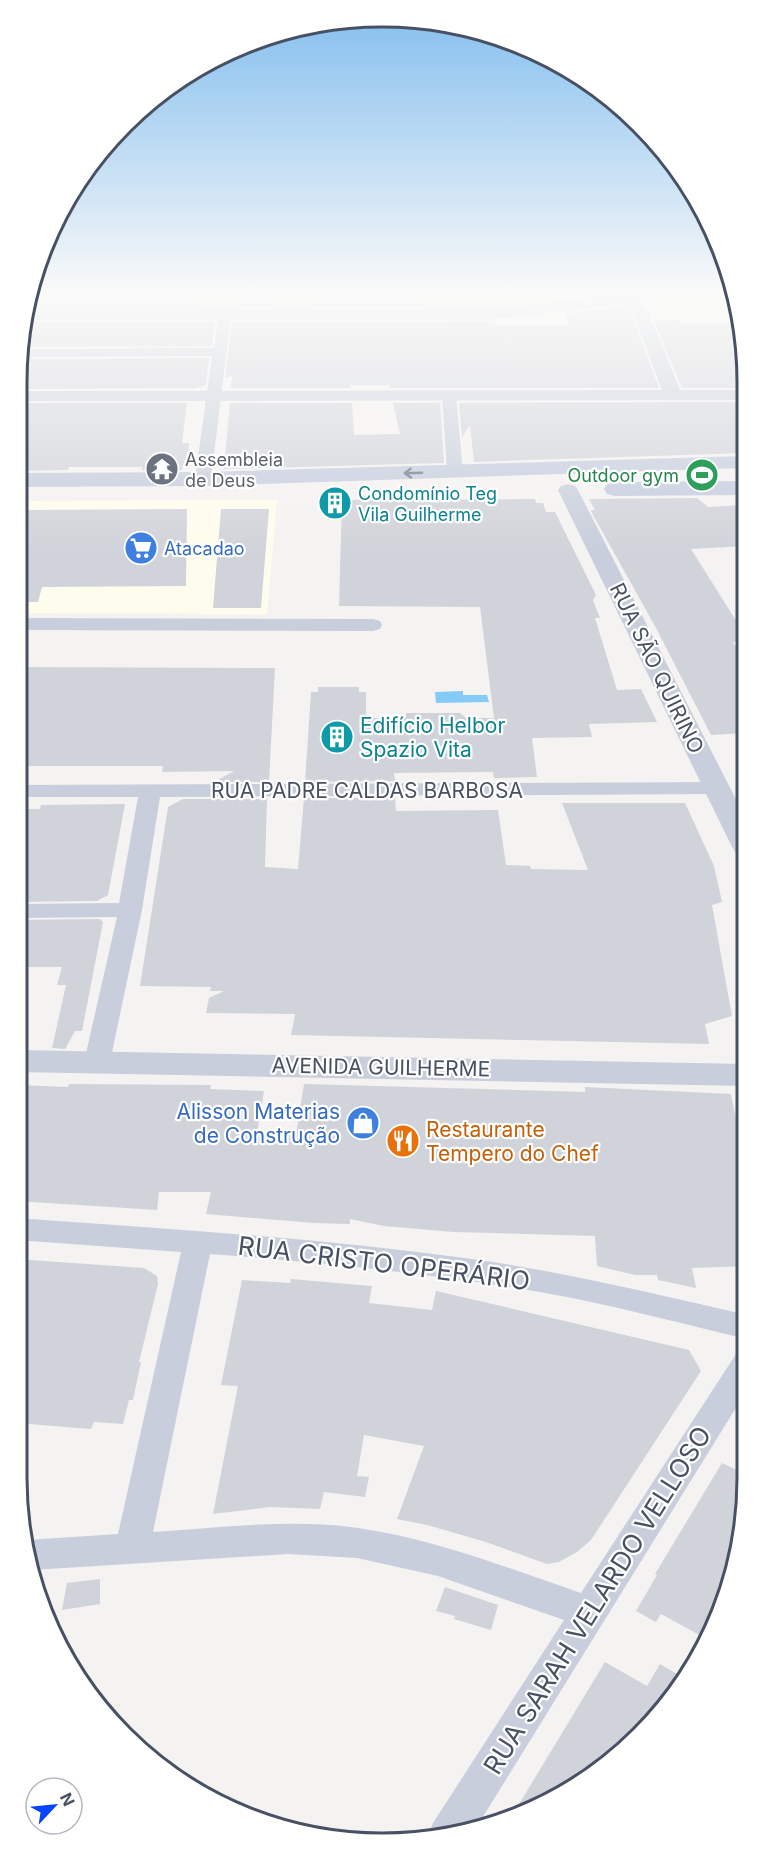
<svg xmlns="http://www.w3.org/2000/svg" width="764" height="1860" font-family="Inter,sans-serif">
	<rect width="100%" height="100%" fill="#f5f3f2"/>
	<path fill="#fefded" d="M 277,500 L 267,614 L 17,613 L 17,501 Z"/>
	<path fill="#e6e4e4" d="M 37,292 L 219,292 L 216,310 L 28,310 Z"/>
	<path fill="#86caf7" d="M 463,691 L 463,695 L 487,695 L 489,702 L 436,703 L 435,692 Z"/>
	<g fill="#d1d3da">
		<path d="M 45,292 L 167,292 L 204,293 L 201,307 L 35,308 L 41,294 Z"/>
		<path d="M 243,292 L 275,292 L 273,307 L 240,307 Z"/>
		<path d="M 348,292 L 423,292 L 424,307 L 311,307 L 313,294 Z"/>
		<path d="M 628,305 L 659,388 L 390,388 L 390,385 L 350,385 L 351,388 L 231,388 L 232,376 L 225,378 L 232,322 L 494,321 L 495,325 L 568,325 L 566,314 Z"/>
		<path d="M 679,320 L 681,323 L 741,324 L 744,334 L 744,388 L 682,388 L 654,321 Z"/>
		<path d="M 26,322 L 215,322 L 212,346 L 22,347 Z"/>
		<path d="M 209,358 L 206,385 L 196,388 L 16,389 L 20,359 Z"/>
		<path d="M 745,402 L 745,453 L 474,462 L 470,425 L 462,437 L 459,403 Z"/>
		<path d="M 19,403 L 187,403 L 182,443 L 189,443 L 188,465 L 183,465 L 182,470 L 142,470 L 142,467 L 69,467 L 68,470 L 16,471 L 16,410 Z"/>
		<path d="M 230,403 L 352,403 L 354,435 L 400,434 L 393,403 L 440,403 L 444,463 L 224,469 Z"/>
		<path d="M 697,498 L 708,507 L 745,505 L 745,546 L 691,549 L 735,619 L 745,619 L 745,641 L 733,642 L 745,663 L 745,733 L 711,735 L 656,628 L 593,515 L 591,510 L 595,510 L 589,499 Z"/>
		<path d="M 535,499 L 536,503 L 543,503 L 546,512 L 555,512 L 596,595 L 593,600 L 600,618 L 595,618 L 617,690 L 641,689 L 657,722 L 589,724 L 592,737 L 532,738 L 537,777 L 494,778 L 493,772 L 394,773 L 395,781 L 305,782 L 311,692 L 318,692 L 318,687 L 359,687 L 359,692 L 366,692 L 366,718 L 406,718 L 406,713 L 460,713 L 466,718 L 494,718 L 480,607 L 339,606 L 342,500 Z"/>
		<path d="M 187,509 L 186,586 L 42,587 L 38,602 L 16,602 L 16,510 Z"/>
		<path d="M 221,509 L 269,509 L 261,608 L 213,608 Z"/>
		<path d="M 16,667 L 275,668 L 269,782 L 214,782 L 234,771 L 162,772 L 163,766 L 16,766 Z"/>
		<path d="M 304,798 L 395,798 L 396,811 L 498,810 L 506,865 L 530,866 L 531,869 L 588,870 L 562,803 L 685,803 L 714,866 L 722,902 L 712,905 L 732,1016 L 705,1024 L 709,1044 L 291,1035 L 295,1014 L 206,1013 L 209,998 L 224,991 L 210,991 L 211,987 L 140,986 L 168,807 L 183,799 L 267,799 L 265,867 L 298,869 Z"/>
		<path d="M 125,804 L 108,895 L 97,901 L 16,902 L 16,809 L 40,809 L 41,805 Z"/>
		<path d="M 100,919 L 103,922 L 82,1031 L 75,1031 L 65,1049 L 52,1048 L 66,985 L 57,985 L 62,967 L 16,967 L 16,920 Z"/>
		<path d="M 69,1084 L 211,1085 L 210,1089 L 264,1091 L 257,1133 L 296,1134 L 304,1084 L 585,1092 L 585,1087 L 731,1094 L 742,1149 L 747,1149 L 747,1266 L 692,1268 L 696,1288 L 658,1280 L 657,1275 L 635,1275 L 597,1266 L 595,1236 L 453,1232 L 384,1226 L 350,1219 L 350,1224 L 314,1223 L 206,1214 L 211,1192 L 159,1192 L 157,1210 L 16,1201 L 16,1085 L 68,1087 Z"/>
		<path d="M 16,1259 L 144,1268 L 157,1276 L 158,1284 L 139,1362 L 141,1362 L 133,1400 L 129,1400 L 123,1424 L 94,1422 L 91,1429 L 16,1423 Z"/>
		<path d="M 291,1279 L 372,1286 L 369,1303 L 432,1310 L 436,1291 L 501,1306 L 689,1350 L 701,1371 L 591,1540 L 577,1552 L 559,1562 L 547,1564 L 486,1542 L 427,1525 L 397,1519 L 424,1446 L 364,1435 L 357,1476 L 369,1477 L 365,1497 L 324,1492 L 320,1509 L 270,1507 L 213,1514 L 238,1386 L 221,1385 L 242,1280 L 290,1283 Z"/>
		<path d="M 722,1463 L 747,1475 L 747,1478 L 728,1595 L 705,1638 L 661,1614 L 656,1622 L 636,1611 L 657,1575 L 655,1574 Z"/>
		<path d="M 100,1579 L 100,1604 L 62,1610 L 67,1583 Z"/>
		<path d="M 445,1587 L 498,1605 L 491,1630 L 454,1619 L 455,1616 L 436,1611 Z"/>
		<path d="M 605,1662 L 647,1686 L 660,1664 L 684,1678 L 672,1701 L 565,1794 L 513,1814 Z"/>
	</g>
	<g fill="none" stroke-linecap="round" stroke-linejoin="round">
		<g fill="#c8cedb" fill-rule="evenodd">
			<path d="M 225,309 L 231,313 L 211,479 L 203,484 L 195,479 L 212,356 L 21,357 L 22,349 L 214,348 L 219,313 Z"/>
			<path d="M 449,392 L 456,396 L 463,472 L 455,477 L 447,472 L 442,396 Z"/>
			<path d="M 16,618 L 373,619 L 380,621 L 382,625 L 380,629 L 373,631 L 16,630 Z"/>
			<path d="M 717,782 L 725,783 L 728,788 L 725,793 L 717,794 L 160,797 L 142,910 L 110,1062 L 106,1068 L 97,1071 L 88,1068 L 84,1062 L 117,917 L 16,918 L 16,904 L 119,903 L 138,797 L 16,797 L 16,785 Z"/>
			<path d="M 16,1218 C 169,1229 321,1238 472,1259 C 565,1272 656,1294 747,1315 L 747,1339 C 682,1324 617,1306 551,1294 C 438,1274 324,1263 210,1254 L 153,1532 C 220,1528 291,1518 358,1528 C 435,1539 508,1568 581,1593 L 736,1354 L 747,1350 L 747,1390 L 476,1828 L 453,1837 L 427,1837 L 433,1823 L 564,1620 L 438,1576 L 357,1558 L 288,1554 L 32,1570 L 27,1540 L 118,1534 L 181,1252 L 16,1240 Z"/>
		</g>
		<g fill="#c8cedb" fill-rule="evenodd">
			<path d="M 634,292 L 701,292 L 693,297 L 644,302 L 680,390 L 744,390 L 745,400 L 16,401 L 16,391 L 662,390 L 629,303 L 492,319 L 27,320 L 28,310 L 492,309 Z"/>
			<path d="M 568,484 L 575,486 L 578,490 L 746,819 L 746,855 L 736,853 L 732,847 L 558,490 L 561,486 Z"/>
			<path d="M 16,1050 L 746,1064 L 746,1086 L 16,1072 Z"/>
		</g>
		<g fill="#c4cbdd" fill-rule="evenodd">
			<path d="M 745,456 L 745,468 L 203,486 L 16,487 L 16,473 L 203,472 Z"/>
			<path d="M 745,481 L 745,495 L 615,496 L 607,494 L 604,489 L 607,484 L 615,482 Z"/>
		</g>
	</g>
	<defs><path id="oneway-shaft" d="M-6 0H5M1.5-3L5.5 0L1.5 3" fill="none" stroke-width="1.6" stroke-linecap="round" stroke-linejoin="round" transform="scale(1.5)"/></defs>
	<use stroke="#6d7688" href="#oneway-shaft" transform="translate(413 473) rotate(178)"/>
	<linearGradient id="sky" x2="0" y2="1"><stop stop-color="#81bdee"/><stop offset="0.53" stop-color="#fafaf9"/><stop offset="1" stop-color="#fafaf9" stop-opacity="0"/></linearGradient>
	<rect width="764" height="552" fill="url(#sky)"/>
	<defs>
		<g id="temple-disc" transform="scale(1.725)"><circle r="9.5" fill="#6b7280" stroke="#fff"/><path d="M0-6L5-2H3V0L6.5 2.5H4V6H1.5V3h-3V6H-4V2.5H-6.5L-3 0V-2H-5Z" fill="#fff"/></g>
		<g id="stadium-disc" transform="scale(1.725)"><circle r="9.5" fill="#2e9e5b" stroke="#fff"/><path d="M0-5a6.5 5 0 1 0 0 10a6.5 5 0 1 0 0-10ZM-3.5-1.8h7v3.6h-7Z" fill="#fff"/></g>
		<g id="building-disc" transform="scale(1.725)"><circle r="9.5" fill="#0f9aa8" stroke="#fff"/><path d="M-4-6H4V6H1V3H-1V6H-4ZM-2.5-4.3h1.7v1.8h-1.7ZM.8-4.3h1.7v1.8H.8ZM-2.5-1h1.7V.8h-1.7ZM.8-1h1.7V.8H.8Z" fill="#fff"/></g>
		<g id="supermarket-disc" transform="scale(1.725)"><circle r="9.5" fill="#3f7fe0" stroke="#fff"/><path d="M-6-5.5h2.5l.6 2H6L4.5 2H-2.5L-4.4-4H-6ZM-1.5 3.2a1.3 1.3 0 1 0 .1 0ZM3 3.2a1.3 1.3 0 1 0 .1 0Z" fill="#fff"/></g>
		<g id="shop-disc" transform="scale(1.725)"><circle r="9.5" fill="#3f7fe0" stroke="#fff"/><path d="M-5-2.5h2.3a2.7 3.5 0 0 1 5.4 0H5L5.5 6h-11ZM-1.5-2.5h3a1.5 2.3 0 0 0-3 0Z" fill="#fff"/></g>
		<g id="restaurant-disc" transform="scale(1.725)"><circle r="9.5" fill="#e8710a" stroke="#fff"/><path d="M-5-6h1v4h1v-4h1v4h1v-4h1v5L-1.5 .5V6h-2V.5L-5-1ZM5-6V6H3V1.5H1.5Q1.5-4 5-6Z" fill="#fff"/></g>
	</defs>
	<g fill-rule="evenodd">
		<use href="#temple-disc" x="162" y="469"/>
		<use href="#stadium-disc" x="702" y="475"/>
		<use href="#building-disc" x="335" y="503"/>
		<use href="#supermarket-disc" x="141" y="548"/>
		<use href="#building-disc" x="337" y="737"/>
		<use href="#shop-disc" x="363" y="1123"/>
		<use href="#restaurant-disc" x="403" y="1141"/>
	</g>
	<g text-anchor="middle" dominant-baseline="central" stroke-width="4.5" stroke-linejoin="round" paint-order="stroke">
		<g font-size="18" fill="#5b616d" stroke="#fff" text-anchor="start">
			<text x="185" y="459">Assembleia<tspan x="185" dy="21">de Deus</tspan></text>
		</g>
		<g font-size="18" fill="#27864d" stroke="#fff" text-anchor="end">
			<text x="679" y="475">Outdoor gym</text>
		</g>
		<g font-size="18" fill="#0d838f" stroke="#fff" text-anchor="start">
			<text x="358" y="493">Condomínio Teg<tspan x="358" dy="21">Vila Guilherme</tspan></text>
		</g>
		<g font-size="18" fill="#366cbe" stroke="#fff" text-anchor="start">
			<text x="164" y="548">Atacadao</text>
		</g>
		<g font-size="21" fill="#485163" stroke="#fff">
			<text transform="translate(657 668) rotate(64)">RUA SÃO QUIRINO</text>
			<text x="367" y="790">RUA PADRE CALDAS BARBOSA</text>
			<text transform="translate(381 1067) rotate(1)">AVENIDA GUILHERME</text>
		</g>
		<g font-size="21" fill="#0d838f" stroke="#fff" text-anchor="start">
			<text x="360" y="725">Edifício Helbor<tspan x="360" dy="24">Spazio Vita</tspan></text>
		</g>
		<g font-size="21" fill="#366cbe" stroke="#fff" text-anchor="end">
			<text x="340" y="1111">Alisson Materias<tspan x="340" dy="24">de Construção</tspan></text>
		</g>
		<g font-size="21" fill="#c56008" stroke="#fff" text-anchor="start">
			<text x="426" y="1129">Restaurante<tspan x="426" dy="24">Tempero do Chef</tspan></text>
		</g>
		<g font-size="26" fill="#485163" stroke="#fff">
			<text transform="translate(384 1263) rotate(7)">RUA CRISTO OPERÁRIO</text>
			<text transform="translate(597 1600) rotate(-58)">RUA SARAH VELARDO VELLOSO</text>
		</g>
	</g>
	<path d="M0 0H764V1860H0ZM382 27H382A355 355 0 0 1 737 382V1478A355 355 0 0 1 382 1833H382A355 355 0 0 1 27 1478V382A355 355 0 0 1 382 27Z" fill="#fff" fill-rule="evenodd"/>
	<path fill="none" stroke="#485163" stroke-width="3" d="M382 27H382A355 355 0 0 1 737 382V1478A355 355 0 0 1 382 1833H382A355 355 0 0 1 27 1478V382A355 355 0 0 1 382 27Z"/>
	<g transform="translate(54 1806) rotate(64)"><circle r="28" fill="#ffffff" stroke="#b6b9c1" stroke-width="1.5"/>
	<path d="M0-4.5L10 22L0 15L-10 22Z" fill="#0643fc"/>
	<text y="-9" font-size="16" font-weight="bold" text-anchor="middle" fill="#485163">N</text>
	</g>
</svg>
